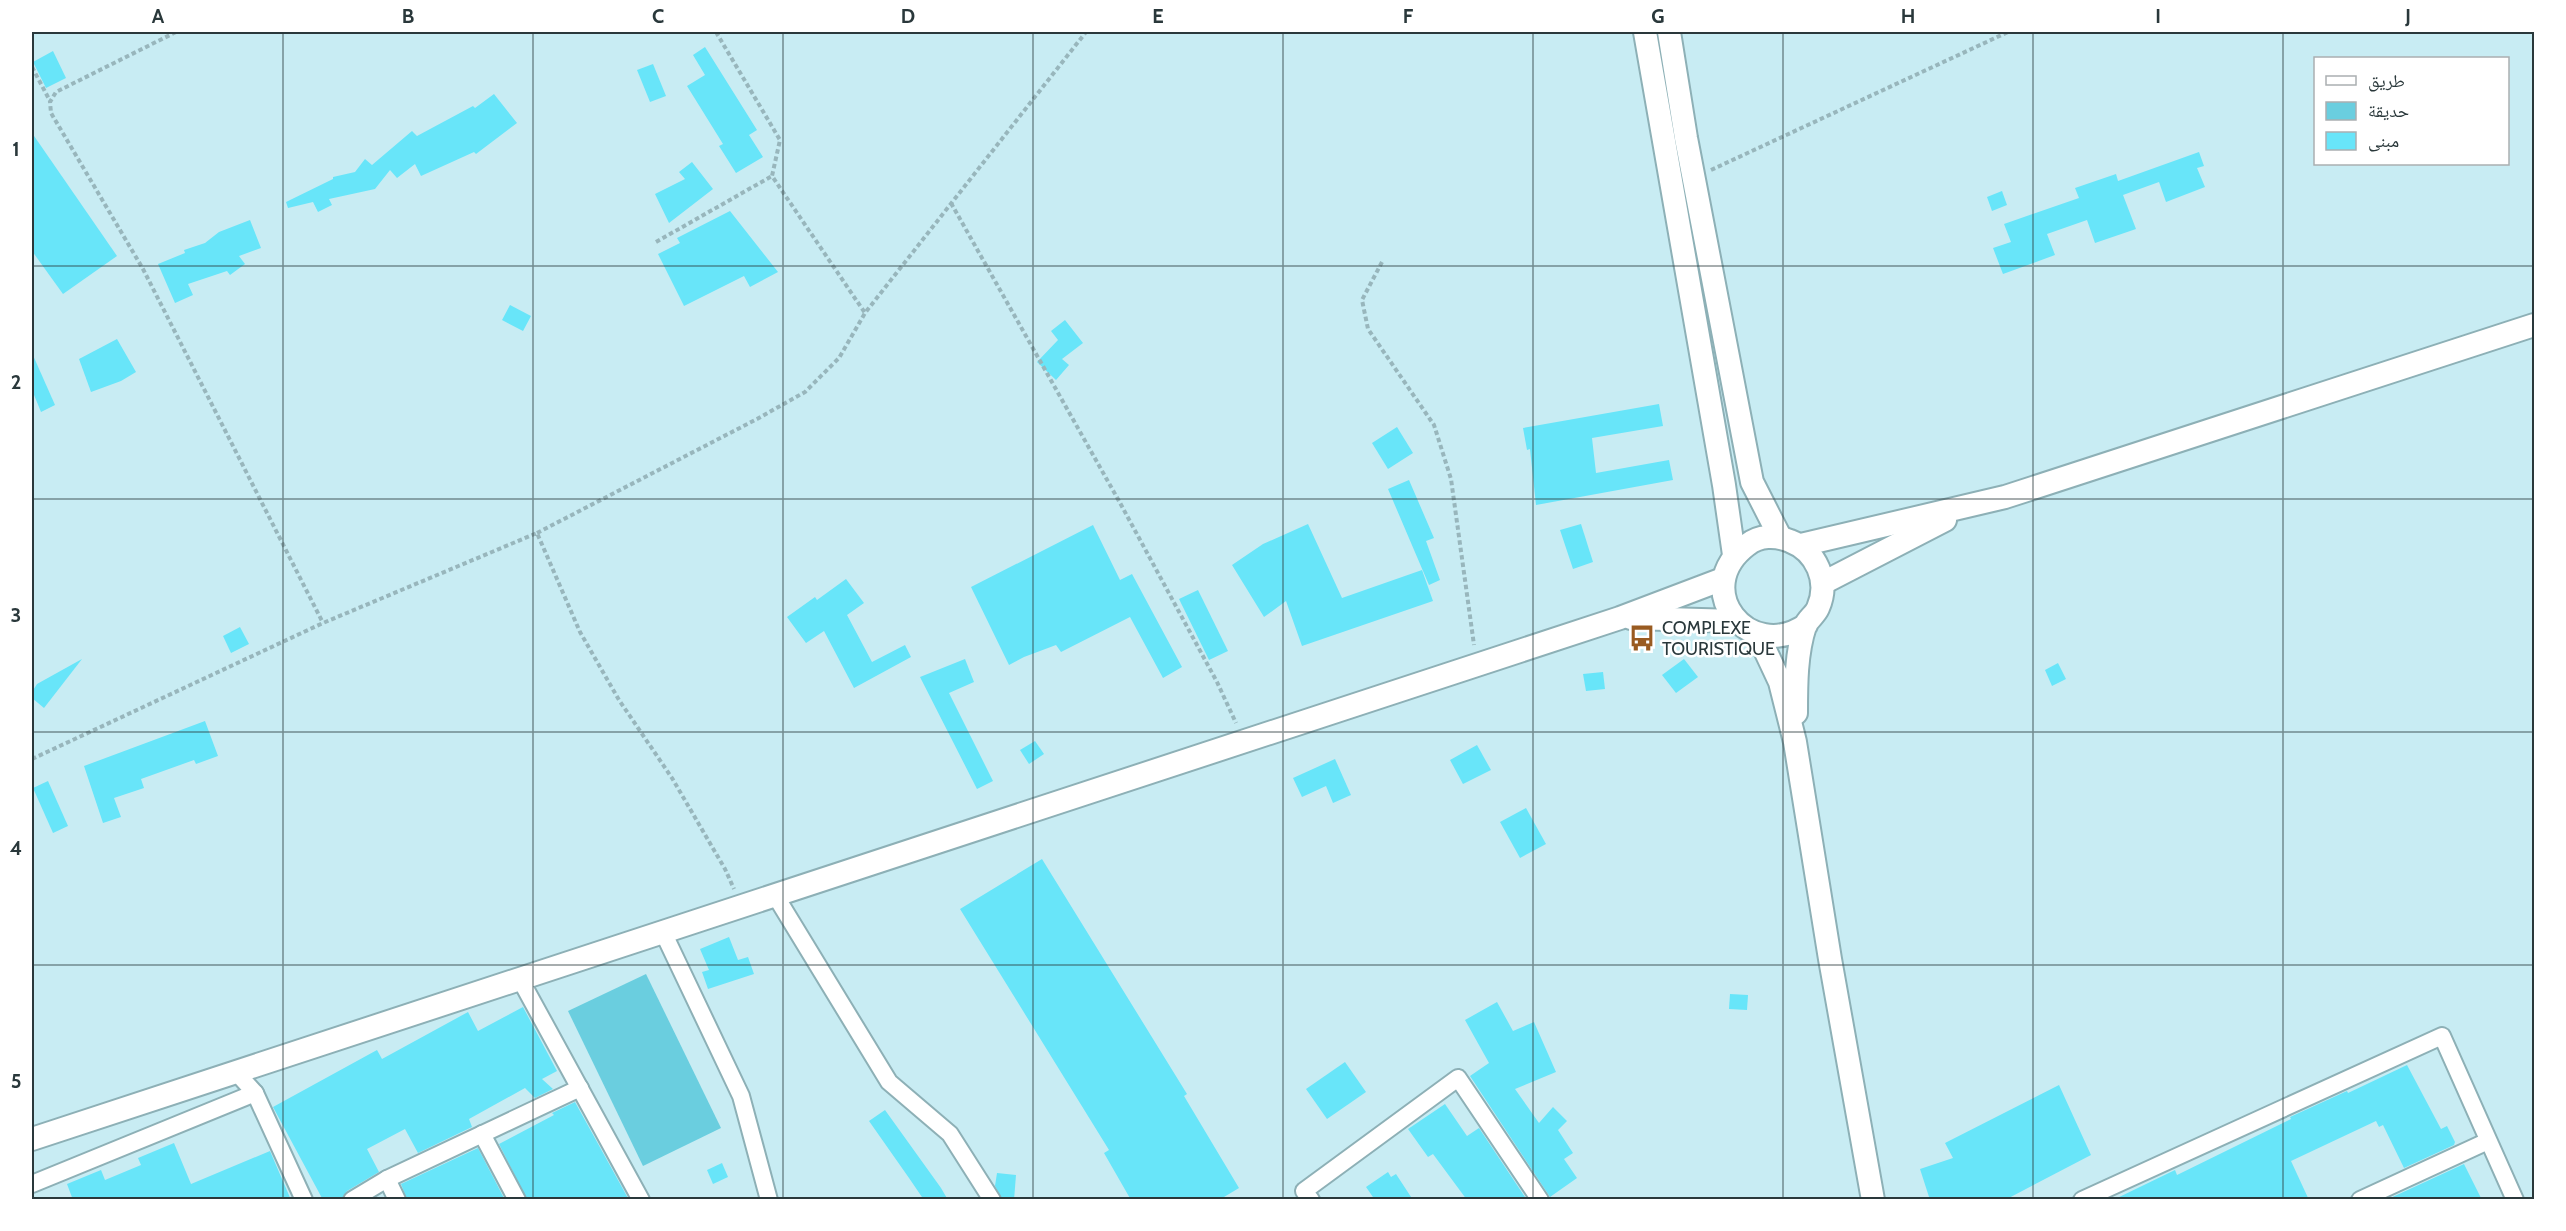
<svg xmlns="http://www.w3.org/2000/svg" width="2566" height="1231" font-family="Cabin,'Noto Naskh Arabic',sans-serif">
	<rect width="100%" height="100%" fill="#c8ecf3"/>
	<path fill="#6acedf" d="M 646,974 L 721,1128 L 643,1166 L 568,1011 Z"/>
	<g fill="#68e5f9">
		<path d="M 705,47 L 757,130 L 749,135 L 763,157 L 736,173 L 719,146 L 723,144 L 687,86 L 705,75 L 693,55 Z"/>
		<path d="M 53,51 L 66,78 L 46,88 L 33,62 Z"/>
		<path d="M 653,64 L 666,96 L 650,102 L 637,70 Z"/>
		<path d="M 494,94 L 517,123 L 476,154 L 474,152 L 421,176 L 415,164 L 397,178 L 390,170 L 375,189 L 329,199 L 332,205 L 318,212 L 313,202 L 288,208 L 286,202 L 333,179 L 333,177 L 355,172 L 365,159 L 372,165 L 412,131 L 417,136 L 473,106 L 475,108 Z"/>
		<path d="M 32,133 L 117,256 L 63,294 L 32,251 Z"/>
		<path d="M 2199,152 L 2204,166 L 2197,168 L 2205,187 L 2166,202 L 2159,182 L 2123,195 L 2136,229 L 2095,243 L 2087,220 L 2047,234 L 2055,255 L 2003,274 L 1993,248 L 2011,242 L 2004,224 L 2079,198 L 2075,188 L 2116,174 L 2118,181 Z"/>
		<path d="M 692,162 L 713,189 L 669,223 L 655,194 L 685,179 L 679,172 Z"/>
		<path d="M 2002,191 L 2007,205 L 1992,211 L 1987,197 Z"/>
		<path d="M 730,211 L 778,272 L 750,287 L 744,276 L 684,306 L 658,254 L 680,243 L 677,238 Z"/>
		<path d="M 250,220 L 261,248 L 239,256 L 245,264 L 230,275 L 227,271 L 188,284 L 193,295 L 175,303 L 158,264 L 185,253 L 184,250 L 205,243 L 219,232 Z"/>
		<path d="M 510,305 L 531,316 L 523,331 L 502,320 Z"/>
		<path d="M 1065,320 L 1083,343 L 1062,359 L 1069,365 L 1056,380 L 1037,362 L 1058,340 L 1051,331 Z"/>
		<path d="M 117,339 L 136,372 L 121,381 L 91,392 L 79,359 Z"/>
		<path d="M 32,353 L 55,405 L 41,412 L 32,390 Z"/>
		<path d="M 1659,404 L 1663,426 L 1592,438 L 1596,473 L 1669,460 L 1673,480 L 1536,505 L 1530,449 L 1527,450 L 1523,428 Z"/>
		<path d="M 1397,427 L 1413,453 L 1388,469 L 1372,443 Z"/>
		<path d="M 1409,480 L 1434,538 L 1426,541 L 1440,580 L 1429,585 L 1388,489 Z"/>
		<path d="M 1308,524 L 1342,598 L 1422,570 L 1433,601 L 1302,646 L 1286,601 L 1264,617 L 1232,565 L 1263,544 Z"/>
		<path d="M 1581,524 L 1593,562 L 1573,569 L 1560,530 Z"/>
		<path d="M 1093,525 L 1120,580 L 1132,574 L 1182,667 L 1163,678 L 1130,617 L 1061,652 L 1056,645 L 1024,657 L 1009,665 L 971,587 Z"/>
		<path d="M 846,579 L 864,603 L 847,615 L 872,662 L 905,645 L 911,657 L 854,688 L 824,631 L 806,643 L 787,617 L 815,597 L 817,600 Z"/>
		<path d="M 1198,590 L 1228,651 L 1209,660 L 1179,599 Z"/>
		<path d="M 240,627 L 249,644 L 231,653 L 223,636 Z"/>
		<path d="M 82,659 L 44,708 L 32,698 L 32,692 L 37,684 Z"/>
		<path d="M 965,659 L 974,682 L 949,693 L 993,781 L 977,789 L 920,677 Z"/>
		<path d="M 1684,659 L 1698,677 L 1676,693 L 1662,675 Z"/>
		<path d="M 2058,663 L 2066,679 L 2052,686 L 2045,670 Z"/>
		<path d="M 1603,672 L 1605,689 L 1586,691 L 1583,674 Z"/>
		<path d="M 205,721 L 218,756 L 196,764 L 194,760 L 141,779 L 144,788 L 114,798 L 121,817 L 103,823 L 84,766 Z"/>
		<path d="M 1035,741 L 1044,754 L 1029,764 L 1020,750 Z"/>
		<path d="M 1477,745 L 1491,770 L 1463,784 L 1450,760 Z"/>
		<path d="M 1335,759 L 1351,795 L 1333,803 L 1326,786 L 1302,797 L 1293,778 Z"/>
		<path d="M 48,781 L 68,826 L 53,833 L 33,788 Z"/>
		<path d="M 1526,808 L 1546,844 L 1520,858 L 1500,822 Z"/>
		<path d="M 1042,859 L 1187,1094 L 1184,1096 L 1239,1188 L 1219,1200 L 1131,1200 L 1104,1153 L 1109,1150 L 960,909 Z"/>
		<path d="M 729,937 L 738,960 L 748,957 L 754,974 L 708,989 L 702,972 L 709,970 L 700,949 Z"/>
		<path d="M 1730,994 L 1748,995 L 1747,1010 L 1729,1009 Z"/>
		<path d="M 1497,1002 L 1513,1031 L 1534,1022 L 1556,1072 L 1515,1089 L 1539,1123 L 1553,1107 L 1567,1121 L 1558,1130 L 1573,1153 L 1564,1159 L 1577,1178 L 1550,1197 L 1470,1076 L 1489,1063 L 1465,1020 Z"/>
		<path d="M 523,1007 L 557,1071 L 542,1079 L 553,1089 L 535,1098 L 525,1088 L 469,1119 L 472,1127 L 418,1153 L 405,1129 L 367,1149 L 379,1172 L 347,1191 L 342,1200 L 323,1200 L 273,1107 L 377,1050 L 382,1059 L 468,1012 L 478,1031 Z"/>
		<path d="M 1345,1062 L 1366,1092 L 1327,1119 L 1306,1089 Z"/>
		<path d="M 2407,1065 L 2441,1129 L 2447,1126 L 2455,1142 L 2454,1145 L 2404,1168 L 2383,1125 L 2379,1127 L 2376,1121 L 2291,1161 L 2309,1200 L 2113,1200 L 2175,1170 L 2177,1175 L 2291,1119 L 2290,1117 L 2347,1091 L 2348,1093 Z"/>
		<path d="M 2059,1085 L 2091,1155 L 2005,1200 L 1930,1200 L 1920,1169 L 1953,1158 L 1945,1143 Z"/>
		<path d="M 575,1102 L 629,1200 L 527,1200 L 499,1144 L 554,1115 L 552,1113 Z"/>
		<path d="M 1445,1104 L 1467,1136 L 1479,1128 L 1527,1200 L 1467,1200 L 1433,1154 L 1428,1157 L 1408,1129 Z"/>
		<path d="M 885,1110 L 941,1188 L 948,1200 L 924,1200 L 909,1178 L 869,1121 Z"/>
		<path d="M 174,1143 L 191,1184 L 270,1151 L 291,1200 L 73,1200 L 67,1184 L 101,1170 L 105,1180 L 141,1165 L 138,1158 Z"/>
		<path d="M 478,1148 L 505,1200 L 407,1200 L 401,1184 Z"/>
		<path d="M 722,1163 L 728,1177 L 713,1184 L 707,1170 Z"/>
		<path d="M 2464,1164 L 2482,1200 L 2386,1200 Z"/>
		<path d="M 1388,1172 L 1391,1177 L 1396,1174 L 1413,1200 L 1375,1200 L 1366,1187 Z"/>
		<path d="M 997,1173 L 1016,1175 L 1014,1200 L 1002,1200 L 995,1186 Z"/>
	</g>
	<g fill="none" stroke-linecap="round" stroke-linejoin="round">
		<g stroke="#8db0b6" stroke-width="20">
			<g id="minor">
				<path d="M 775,895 L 889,1082 L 950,1134 L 992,1200"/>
				<path d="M 663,932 L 741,1096 L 769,1200"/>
				<path d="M 520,979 L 641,1200"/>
				<path d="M 236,1072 L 255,1093 L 304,1200"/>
				<path d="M 482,1134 L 517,1200"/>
				<path d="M 387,1179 L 397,1200"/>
				<path d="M 32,1184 L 255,1093"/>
				<path d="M 352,1200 L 387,1179 L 580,1088"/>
				<path d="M 1311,1200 L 1304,1191 L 1458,1078 L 1540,1200"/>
				<path d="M 2082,1200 L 2442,1036 L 2515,1200"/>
				<path d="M 2360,1200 L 2488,1141"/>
			</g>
		</g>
		<g stroke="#8db0b6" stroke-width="26">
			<g id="secondary">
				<path d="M 1645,32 L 1724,485 L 1734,555"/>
				<path d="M 1669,32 L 1686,138 L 1752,482 L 1780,537"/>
				<path d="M 1801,545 L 2005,497 L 2534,325"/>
				<path d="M 1823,583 L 1945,520"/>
				<path d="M 1631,618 L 1736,621"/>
				<path d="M 1758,635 L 1780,682 L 1795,742 L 1830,959 L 1873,1200"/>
				<path d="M 1796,713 C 1796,685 1796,653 1805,626 C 1808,619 1815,615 1818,608 C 1830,581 1816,551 1790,541 C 1776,535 1759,535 1747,545 C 1689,589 1749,664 1806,625"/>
				<path d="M 32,1139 L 1620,618 L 1723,579"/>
			</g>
		</g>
		<g stroke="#98b6bc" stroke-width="4" stroke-dasharray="4.5 3" stroke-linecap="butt">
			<path d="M 176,32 L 56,92 L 50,102 L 51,113 L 143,269 L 323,623"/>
			<path d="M 716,32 L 780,140 L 772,176 L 865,313"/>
			<path d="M 32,67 L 50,101"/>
			<path d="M 1711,170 L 2008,32"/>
			<path d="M 951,203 L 1119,501 L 1217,682 L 1236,723"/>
			<path d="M 656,242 L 772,176"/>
			<path d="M 1382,262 L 1362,300 L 1368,329 L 1434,425 L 1451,479 L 1474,645"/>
			<path d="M 537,533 L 757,419 L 805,392 L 839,358 L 865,313 L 1086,32"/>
			<path d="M 32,759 L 323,623 L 537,533 L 580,632 L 619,700 L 672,778 L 725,869 L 734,889"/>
		</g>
		<use href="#minor" stroke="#fff" stroke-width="16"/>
		<use href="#secondary" stroke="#fff" stroke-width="22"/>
	</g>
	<path fill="none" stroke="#2a383b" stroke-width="1.5" stroke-opacity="0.55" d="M 283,32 L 283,1200M 533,32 L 533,1200M 783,32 L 783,1200M 1033,32 L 1033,1200M 1283,32 L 1283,1200M 1533,32 L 1533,1200M 1783,32 L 1783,1200M 2033,32 L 2033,1200M 2283,32 L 2283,1200M 32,266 L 2534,266M 32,499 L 2534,499M 32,732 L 2534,732M 32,965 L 2534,965"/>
	<defs>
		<g id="bus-bare" transform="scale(2.07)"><path d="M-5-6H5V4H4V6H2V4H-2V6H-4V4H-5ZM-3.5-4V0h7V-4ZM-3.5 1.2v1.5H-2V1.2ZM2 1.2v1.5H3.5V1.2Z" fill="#995b21" stroke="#fff" stroke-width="2.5" paint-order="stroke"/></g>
	</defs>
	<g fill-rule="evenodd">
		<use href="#bus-bare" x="1642" y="638"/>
	</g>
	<g text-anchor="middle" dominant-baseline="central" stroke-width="5" stroke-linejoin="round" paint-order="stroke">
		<g font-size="18" fill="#2a383b" stroke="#fff" text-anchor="start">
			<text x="1662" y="628">COMPLEXE<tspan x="1662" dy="21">TOURISTIQUE</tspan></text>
		</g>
	</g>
	<rect width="2566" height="1231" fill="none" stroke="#ffffff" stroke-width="66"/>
	<rect x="2314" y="57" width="195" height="108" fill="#ffffff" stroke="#aaafb1" stroke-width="1.5"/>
	<rect x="2326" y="76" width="30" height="9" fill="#ffffff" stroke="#aaafb1" stroke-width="1.5"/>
	<text x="2368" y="87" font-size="18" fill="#2a383b">طريق</text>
	<rect x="2326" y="102" width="30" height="18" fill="#6acedf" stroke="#aaafb1" stroke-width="1.5"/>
	<text x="2368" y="117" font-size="18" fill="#2a383b">حديقة</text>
	<rect x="2326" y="132" width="30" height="18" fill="#68e5f9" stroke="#aaafb1" stroke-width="1.5"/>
	<text x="2368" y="147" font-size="18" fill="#2a383b">مبنى</text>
	<rect x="33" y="33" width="2500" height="1165" fill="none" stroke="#2a383b" stroke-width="2"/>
	<g font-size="20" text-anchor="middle" font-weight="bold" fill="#2a383b">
		<text x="158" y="23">A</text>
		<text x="408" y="23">B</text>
		<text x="658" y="23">C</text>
		<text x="908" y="23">D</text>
		<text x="1158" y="23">E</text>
		<text x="1408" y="23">F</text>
		<text x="1658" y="23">G</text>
		<text x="1908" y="23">H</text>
		<text x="2158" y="23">I</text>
		<text x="2408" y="23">J</text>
		<text x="16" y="156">1</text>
		<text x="16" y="389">2</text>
		<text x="16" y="622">3</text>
		<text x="16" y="855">4</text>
		<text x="16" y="1088">5</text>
	</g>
</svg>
